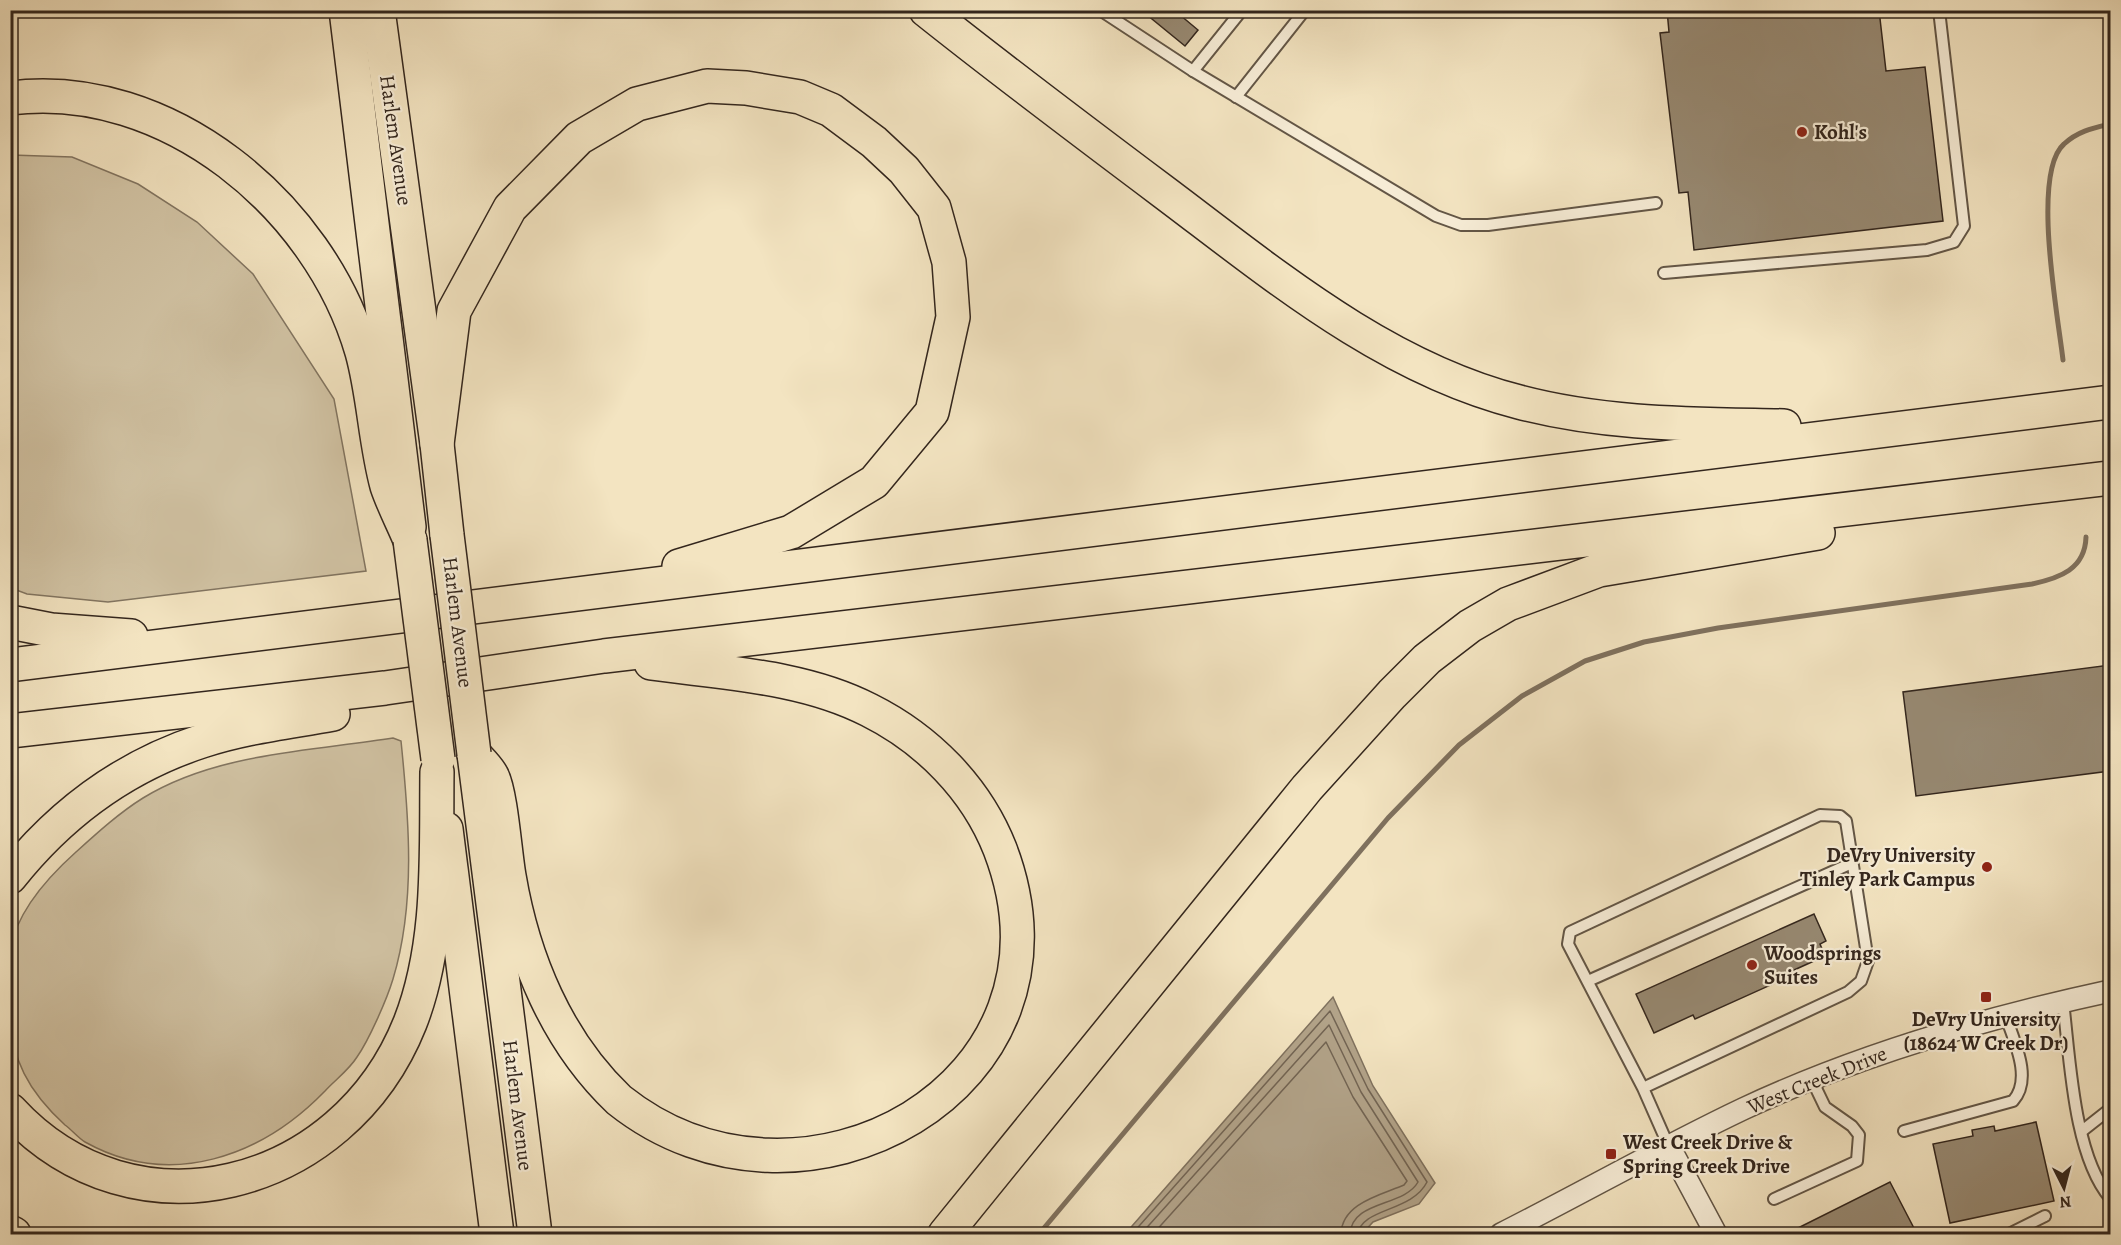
<svg xmlns="http://www.w3.org/2000/svg" width="2121" height="1245" font-family="Alegreya,serif">
	<rect width="100%" height="100%" fill="#f3e4c1"/>
	<filter id="stains"><feTurbulence type="fractalNoise" baseFrequency=".00333" numOctaves="4"/><feColorMatrix values="0 0 0 0 .2 0 0 0 0 .09 0 0 0 0 .02 0 0 0 .5 -.17"/></filter>
	<radialGradient id="worn" r=".72"><stop offset=".6" stop-color="#630" stop-opacity="0"/><stop offset="1" stop-color="#630" stop-opacity=".3"/></radialGradient>
	<g fill="#d2c4a5" stroke="#827561" stroke-width="1.5">
		<path d="M 11,155 L 72,157 L 138,184 L 197,222 L 253,274 L 334,399 L 366,571 L 108,602 L 27,594 L 11,588 Z"/>
		<path d="M 393,738 L 401,741 C 409,819 416,903 393,979 C 387,999 369,1040 357,1057 C 349,1070 335,1080 325,1091 C 262,1156 171,1190 85,1142 C 78,1138 72,1130 65,1125 C 29,1092 10,1059 10,1009 C 10,990 7,968 10,950 C 17,911 48,877 76,852 C 97,833 119,813 143,798 C 216,753 311,751 393,738 Z"/>
	</g>
	<path fill="#b2a389" stroke="#7f715e" stroke-width="1.5" d="M 1333,997 L 1373,1086 L 1435,1183 L 1419,1204 L 1373,1222 L 1362,1234 L 1125,1234 Z"/>
	<g fill="none" stroke-linecap="round" stroke-linejoin="round">
		<g stroke="#726453" stroke-width="1.5">
			<path d="M 1132,1234 L 1330,1011 L 1368,1089 L 1427,1182 C 1412,1212 1361,1208 1358,1234"/>
			<path d="M 1141,1234 L 1329,1025 L 1361,1092 L 1418,1182 C 1404,1207 1352,1200 1350,1234"/>
			<path d="M 1153,1234 L 1326,1042 L 1353,1097 L 1407,1181 L 1404,1185 C 1381,1195 1342,1203 1341,1234"/>
		</g>
		<g stroke="#7f715e" stroke-width="5">
			<path d="M 2063,360 C 2058,316 2031,173 2064,144 C 2078,131 2093,128 2110,124"/>
			<path d="M 1039,1234 L 1388,818 L 1459,745 L 1522,696 L 1585,661 L 1644,642 L 1718,628 L 2032,584 C 2060,578 2085,569 2086,537"/>
		</g>
	</g>
	<g fill="#978972" stroke="#33261d" stroke-width="1.5">
		<path d="M 1141,10 L 1174,10 L 1198,30 L 1185,46 Z"/>
		<path d="M 1667,10 L 1879,10 L 1886,71 L 1925,67 L 1943,221 L 1694,250 L 1688,192 L 1679,193 L 1660,33 L 1669,32 Z"/>
		<path d="M 2110,665 L 2110,771 L 1916,796 L 1903,692 Z"/>
		<path d="M 1814,914 L 1826,941 L 1820,944 L 1825,956 L 1783,975 L 1784,979 L 1695,1019 L 1693,1015 L 1654,1033 L 1636,994 Z"/>
		<path d="M 2036,1122 L 2054,1201 L 1950,1223 L 1933,1144 L 1973,1136 L 1972,1130 L 1994,1126 L 1995,1131 Z"/>
		<path d="M 1890,1182 L 1917,1234 L 1786,1234 Z"/>
	</g>
	<g fill="none" stroke-linecap="round" stroke-linejoin="round">
		<g stroke="#635646" stroke-width="14">
			<g id="service">
				<path d="M 1100,10 L 1193,71 L 1436,216 L 1461,225 L 1488,225 L 1656,203"/>
				<path d="M 1193,71 L 1242,10"/>
				<path d="M 1236,97 L 1305,10"/>
				<path d="M 1664,273 L 1927,250 L 1954,242 L 1964,226 L 1939,10"/>
				<path d="M 1588,981 L 1852,863"/>
				<path d="M 2063,1002 C 2070,1057 2073,1154 2110,1198"/>
				<path d="M 1643,1088 L 1848,992 L 1861,981 L 1868,961 L 1846,821 L 1840,816 L 1820,815 L 1570,932 L 1568,944 L 1643,1088 L 1669,1147"/>
				<path d="M 1904,1131 L 2013,1101 C 2033,1079 2014,1041 2006,1017"/>
				<path d="M 2082,1131 L 2110,1109"/>
				<path d="M 1774,1199 L 1857,1161 L 1859,1135 L 1852,1126 L 1825,1107 L 1812,1080"/>
				<path d="M 2009,1234 L 2045,1216"/>
			</g>
		</g>
		<g stroke="#635646" stroke-width="24">
			<g id="minor">
				<path d="M 1670,1148 L 1716,1234"/>
				<path d="M 1501,1234 C 1582,1193 1661,1148 1743,1109 C 1860,1054 1985,1018 2110,991"/>
			</g>
		</g>
		<g stroke="#33261d" stroke-width="36">
			<g id="primary">
				<path d="M 346,10 L 409,527"/>
				<path d="M 378,10 L 437,444 L 447,535"/>
				<path d="M 474,754 L 535,1234"/>
				<path d="M 446,829 L 497,1234"/>
			</g>
		</g>
		<g stroke="#33261d" stroke-width="36">
			<g id="motorway">
				<path d="M 926,10 C 1005,73 1085,133 1165,193 C 1274,275 1385,368 1519,402 C 1606,425 1694,424 1784,426"/>
				<path d="M 10,98 C 167,78 320,206 362,352 C 374,395 375,442 387,486 C 393,504 403,523 410,540"/>
				<path d="M 437,444 L 454,311 L 510,208 L 579,138 L 637,104 L 707,86 L 746,88 L 800,97 L 831,110 L 874,142 L 904,170 L 934,208 L 949,262 L 953,317 L 932,412 L 874,482 L 791,532 L 679,566"/>
				<path d="M 10,622 L 51,630 L 131,636"/>
				<path d="M 10,665 L 2110,402"/>
				<path d="M 10,731 L 385,688 L 604,656 L 2110,478"/>
				<path d="M 474,754 C 480,761 488,768 492,776 C 501,793 505,854 509,876 C 523,959 557,1041 619,1100 C 801,1245 1091,1086 1000,849 C 976,788 927,739 869,710 C 803,676 723,673 651,663"/>
				<path d="M 10,877 C 61,813 125,766 202,741 C 244,727 290,722 333,714"/>
				<path d="M 10,1110 C 134,1245 343,1191 410,1023 C 441,944 436,855 437,772"/>
				<path d="M 10,1232 L 14,1234"/>
				<path d="M 945,1234 L 1307,788 L 1392,694 L 1427,659 L 1470,626 L 1508,604 L 1599,570 L 1818,533"/>
			</g>
		</g>
		<use href="#service" stroke="#f7edd7" stroke-width="10"/>
		<use href="#minor" stroke="#f7edd7" stroke-width="21"/>
		<use href="#primary" stroke="#f3e4c1" stroke-width="33"/>
		<use href="#motorway" stroke="#f3e4c1" stroke-width="33"/>
		<g stroke="#33261d" stroke-width="36" stroke-linecap="butt">
			<g id="primary-bridge">
				<path d="M 447,535 L 474,754"/>
				<path d="M 410,540 L 438,759"/>
			</g>
		</g>
		<use href="#primary-bridge" stroke="#f3e4c1" stroke-width="33"/>
	</g>
	<g fill="#8f2418" stroke="#f7edd7" stroke-width="2">
		<circle cx="1802" cy="132" r="6"/>
		<circle cx="1987" cy="867" r="6"/>
		<circle cx="1752" cy="965" r="6"/>
		<rect x="1980" y="991" width="12" height="12" rx="3"/>
		<rect x="1605" y="1148" width="12" height="12" rx="3"/>
	</g>
	<g text-anchor="middle" dominant-baseline="central" stroke-width="4.5" stroke-linejoin="round" paint-order="stroke">
		<g font-size="21" font-weight="bold" fill="#33261d" stroke="#f7edd7" text-anchor="start">
			<text x="1814" y="132">Kohl's</text>
			<text x="1975" y="855" text-anchor="end">DeVry University<tspan x="1975" dy="24">Tinley Park Campus</tspan></text>
			<text x="1764" y="953">Woodsprings<tspan x="1764" dy="24">Suites</tspan></text>
			<text x="1986" y="1019" text-anchor="middle">DeVry University<tspan x="1986" dy="24">(18624 W Creek Dr)</tspan></text>
			<text x="1623" y="1142">West Creek Drive &amp;<tspan x="1623" dy="24">Spring Creek Drive</tspan></text>
		</g>
		<g font-size="21" fill="#33261d" stroke="#f7edd7">
			<text transform="translate(396 140) rotate(82)">Harlem Avenue</text>
			<text transform="translate(458 622) rotate(83)">Harlem Avenue</text>
			<text transform="translate(1817 1080) rotate(-22)">West Creek Drive</text>
			<text transform="translate(518 1105) rotate(83)">Harlem Avenue</text>
		</g>
	</g>
	<rect width="2121" height="1245" fill="none" stroke="#f3e4c1" stroke-width="36"/>
	<rect x="12" y="12" width="2097" height="1221" fill="none" stroke="#33261d" stroke-width="3"/>
	<rect x="18" y="18" width="2085" height="1209" fill="none" stroke="#33261d" stroke-width="1.5"/>
	<g transform="translate(2064 1188) rotate(174)" stroke="#f7edd7" stroke-width="4.5" paint-order="stroke">
	<path d="M0-4.5L10 22L0 15L-10 22Z" fill="#33261d"/>
	<text y="-9" font-size="16" font-weight="bold" text-anchor="middle" fill="#33261d">N</text>
	</g>
	<rect width="100%" height="100%" filter="url(#stains)"/>
	<rect width="100%" height="100%" fill="url(#worn)"/>
</svg>
